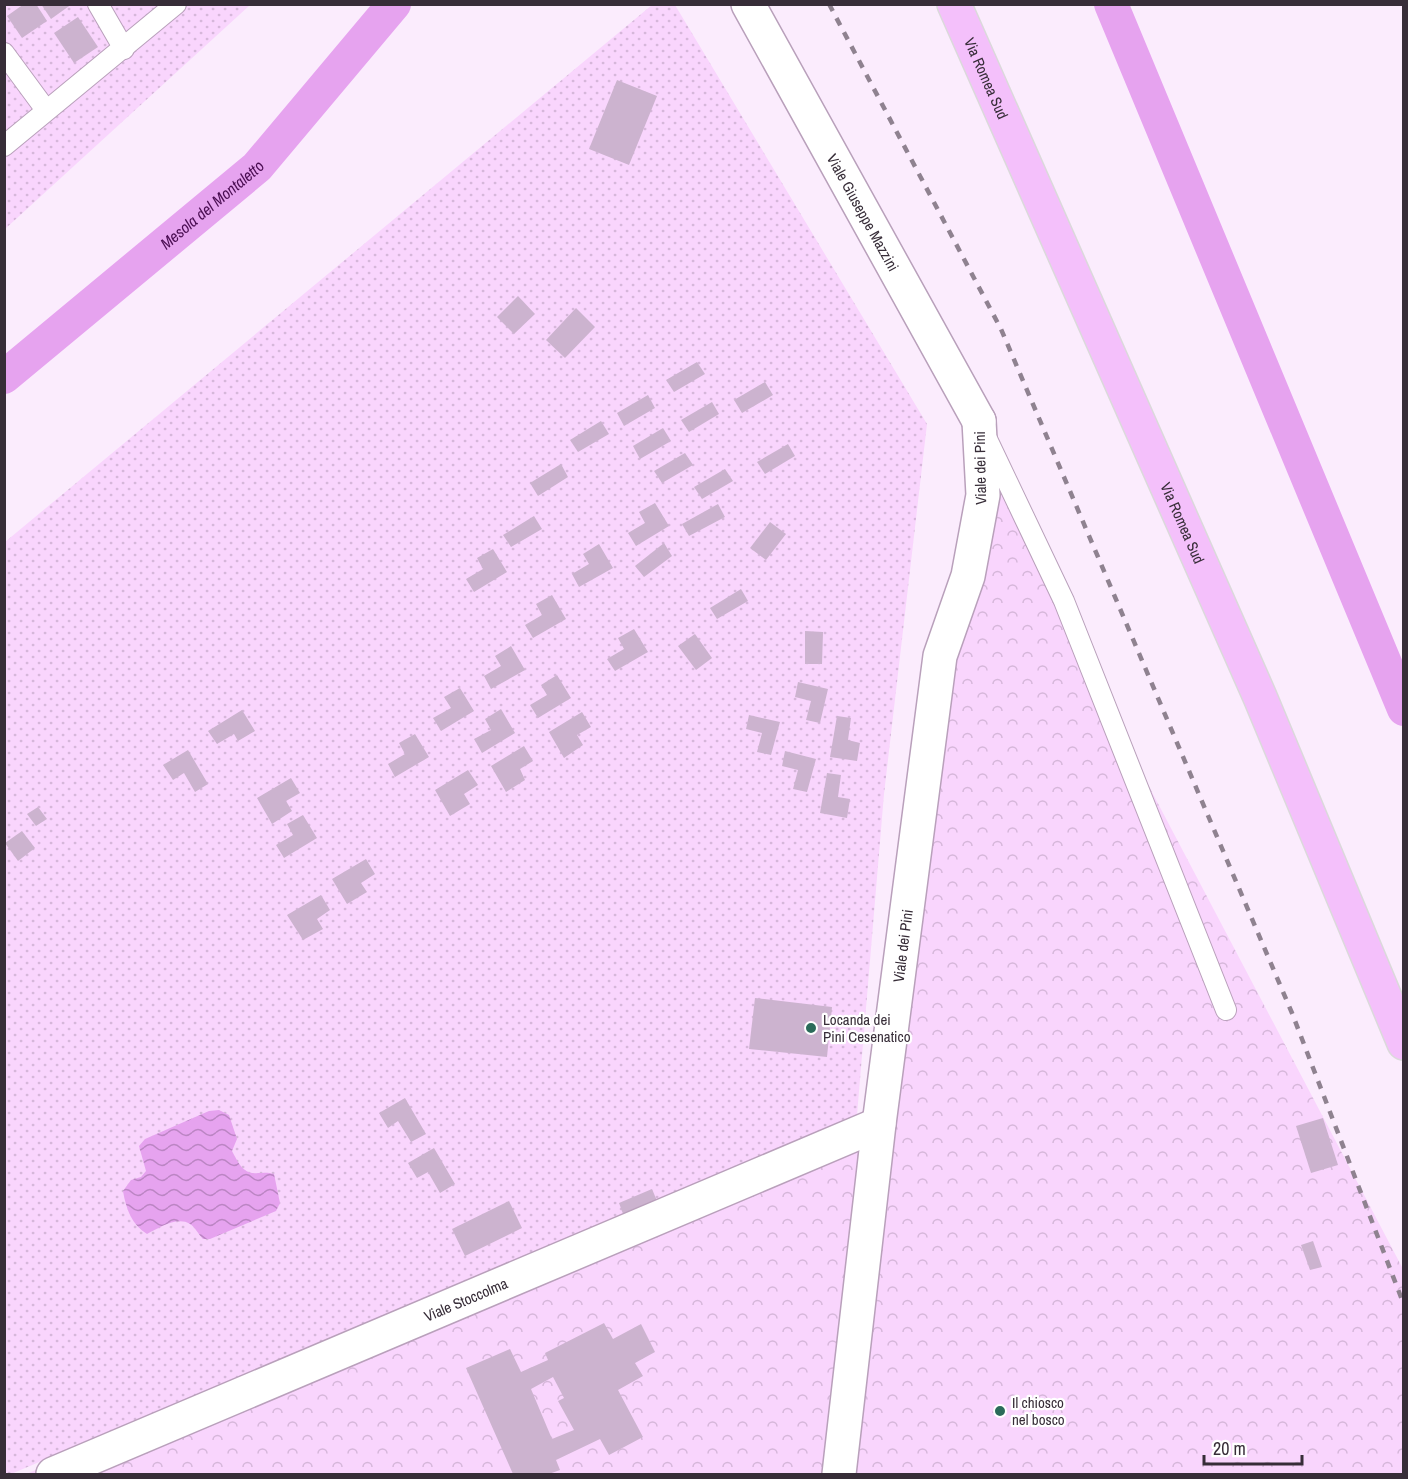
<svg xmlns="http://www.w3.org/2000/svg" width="1408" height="1479" font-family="'Archivo Narrow',sans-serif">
	<defs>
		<pattern id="forest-crowns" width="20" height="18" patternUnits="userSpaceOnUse" patternTransform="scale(1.5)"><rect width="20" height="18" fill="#f9d5fd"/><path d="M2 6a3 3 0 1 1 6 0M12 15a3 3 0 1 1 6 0" fill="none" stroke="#d6b7da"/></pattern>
		<pattern id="park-dots" width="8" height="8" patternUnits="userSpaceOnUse" patternTransform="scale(1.5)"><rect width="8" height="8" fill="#f9d5fd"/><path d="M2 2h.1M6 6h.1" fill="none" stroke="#d6b7da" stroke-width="1.8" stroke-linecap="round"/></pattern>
		<pattern id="water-waves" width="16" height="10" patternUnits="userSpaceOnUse" patternTransform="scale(1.5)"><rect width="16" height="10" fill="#e6a3ef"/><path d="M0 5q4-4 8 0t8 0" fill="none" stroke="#bb85c3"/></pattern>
	</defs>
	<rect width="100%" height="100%" fill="#fbecfd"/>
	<path fill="url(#forest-crowns)" d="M 979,421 L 1103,699 L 1403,1269 L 1403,1474 L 26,1474 L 878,1124 Z"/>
	<g fill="url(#park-dots)">
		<path d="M 5,5 L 250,5 L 5,229 Z"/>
		<path d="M 652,5 L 675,5 L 927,424 L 884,794 L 857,1115 L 11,1474 L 5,1474 L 5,542 Z"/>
	</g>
	<path fill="url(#water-waves)" d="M 219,1110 L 229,1115 L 237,1139 L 232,1151 C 238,1162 243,1175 258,1173 C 264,1173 267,1172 274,1174 L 280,1203 L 276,1211 L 210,1239 L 203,1239 C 199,1235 195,1227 190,1224 C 177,1216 159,1228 147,1234 C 132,1225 126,1209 123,1191 L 131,1180 L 141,1177 L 146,1171 L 139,1146 L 145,1139 L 209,1111 Z"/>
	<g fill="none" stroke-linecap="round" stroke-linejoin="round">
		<g stroke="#e6a3ef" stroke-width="34">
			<path d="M 1111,4 L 1404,709"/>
			<path id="s1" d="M 4,377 L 257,167 L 394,4"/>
		</g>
	</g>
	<g fill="#ccb3cf" fill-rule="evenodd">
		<path d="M 24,4 L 36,4 L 47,21 L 22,38 L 7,16 Z"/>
		<path d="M 41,4 L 72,4 L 51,19 Z"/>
		<path d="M 78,17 L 98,47 L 74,63 L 54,33 Z"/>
		<path d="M 617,80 L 657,96 L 629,165 L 589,149 Z"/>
		<path d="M 518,296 L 535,314 L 514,334 L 497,317 Z"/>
		<path d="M 576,308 L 595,327 L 565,358 L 546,340 Z"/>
		<path d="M 697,362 L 705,374 L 674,392 L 666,380 Z"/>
		<path d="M 765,382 L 773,395 L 742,413 L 734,400 Z"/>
		<path d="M 648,395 L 655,408 L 624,426 L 617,413 Z"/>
		<path d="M 712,402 L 719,414 L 689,432 L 681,420 Z"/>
		<path d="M 601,421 L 609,434 L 578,452 L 570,440 Z"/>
		<path d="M 663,428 L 671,441 L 640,459 L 633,446 Z"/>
		<path d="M 788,444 L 795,456 L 765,474 L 757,462 Z"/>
		<path d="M 685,453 L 693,465 L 662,483 L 654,471 Z"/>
		<path d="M 561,464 L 568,477 L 538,496 L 530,483 Z"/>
		<path d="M 725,469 L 733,481 L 702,499 L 694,487 Z"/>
		<path d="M 655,503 L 669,526 L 636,546 L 628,533 L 645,523 L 639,512 Z"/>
		<path d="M 718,504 L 725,517 L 689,536 L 682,524 Z"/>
		<path d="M 534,516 L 542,529 L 511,547 L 503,535 Z"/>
		<path d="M 770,522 L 786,534 L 766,560 L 750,548 Z"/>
		<path d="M 664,543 L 672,556 L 644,577 L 635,566 Z"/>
		<path d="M 599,544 L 613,568 L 579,587 L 572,574 L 589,564 L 583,554 Z"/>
		<path d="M 493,549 L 507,572 L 474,592 L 466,579 L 483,569 L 477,558 Z"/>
		<path d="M 741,589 L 748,601 L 717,619 L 710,608 Z"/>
		<path d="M 552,595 L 566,619 L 533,638 L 525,625 L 542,615 L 536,604 Z"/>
		<path d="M 634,629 L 648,652 L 615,671 L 607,659 L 624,649 L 618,638 Z"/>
		<path d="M 805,631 L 823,632 L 822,664 L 805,664 Z"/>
		<path d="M 695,634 L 712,658 L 696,670 L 678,646 Z"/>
		<path d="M 511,646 L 525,670 L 491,689 L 484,676 L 501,666 L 495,656 Z"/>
		<path d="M 557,675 L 571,698 L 538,718 L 530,705 L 547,695 L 541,685 Z"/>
		<path d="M 798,682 L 828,689 L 820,723 L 806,720 L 811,701 L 795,697 Z"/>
		<path d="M 460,688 L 474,711 L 441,731 L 433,718 L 451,708 L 444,697 Z"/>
		<path d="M 501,709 L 515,733 L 482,753 L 474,739 L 491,730 L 485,719 Z"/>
		<path d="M 242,710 L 255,731 L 238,741 L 234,734 L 217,744 L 208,731 Z"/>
		<path d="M 582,712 L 591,727 L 577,735 L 583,745 L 564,758 L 549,732 Z"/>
		<path d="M 749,715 L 780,722 L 771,755 L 757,752 L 762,733 L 746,729 Z"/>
		<path d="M 837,716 L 851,718 L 848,740 L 860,743 L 857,761 L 830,757 Z"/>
		<path d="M 415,734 L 429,757 L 395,777 L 388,764 L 405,754 L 399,743 Z"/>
		<path d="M 524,746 L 533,761 L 520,769 L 525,780 L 506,792 L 491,766 Z"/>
		<path d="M 188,750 L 208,784 L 195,792 L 184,773 L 173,780 L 163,765 Z"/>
		<path d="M 785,751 L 816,759 L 807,792 L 793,789 L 798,770 L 782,766 Z"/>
		<path d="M 468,770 L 478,785 L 464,794 L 470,804 L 450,816 L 435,790 Z"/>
		<path d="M 827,773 L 841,775 L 838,797 L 850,799 L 847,818 L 820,813 Z"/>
		<path d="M 291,778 L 300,793 L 286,801 L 292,811 L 272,824 L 257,798 Z"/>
		<path d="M 38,807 L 47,819 L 36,826 L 27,814 Z"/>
		<path d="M 303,815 L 317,838 L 284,858 L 276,845 L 293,835 L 287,824 Z"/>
		<path d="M 22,831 L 35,848 L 18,861 L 5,843 Z"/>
		<path d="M 366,859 L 375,874 L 361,883 L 367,892 L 347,904 L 332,879 Z"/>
		<path d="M 321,895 L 330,910 L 317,919 L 323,929 L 303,940 L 287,915 Z"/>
		<path d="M 755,998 L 832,1007 L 827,1057 L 749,1049 Z"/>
		<path d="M 405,1098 L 426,1134 L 411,1142 L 398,1121 L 388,1128 L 379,1113 Z"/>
		<path d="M 1323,1118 L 1338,1165 L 1311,1173 L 1296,1126 Z"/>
		<path d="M 434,1148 L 455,1184 L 440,1193 L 428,1172 L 417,1178 L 408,1163 Z"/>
		<path d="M 652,1189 L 660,1208 L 626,1222 L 619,1203 Z"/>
		<path d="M 509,1201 L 522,1228 L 465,1256 L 452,1229 Z"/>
		<path d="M 1313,1241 L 1322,1267 L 1310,1270 L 1301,1245 Z"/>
		<path d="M 604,1323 L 613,1339 L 641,1324 L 655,1352 L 635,1363 L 643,1376 L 618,1390 L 643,1437 L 609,1455 L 600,1439 L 556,1460 L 560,1470 L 549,1474 L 513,1474 L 466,1368 L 510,1349 L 521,1372 L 548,1360 L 545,1353 ZM 553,1377 L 564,1398 L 558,1401 L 574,1430 L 552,1439 L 531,1389 Z"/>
	</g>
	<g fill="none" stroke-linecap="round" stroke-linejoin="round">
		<g stroke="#b9a0bb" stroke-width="22">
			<g id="service">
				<path d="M 98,4 L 124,49"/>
				<path d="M 4,53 L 46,110"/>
				<path d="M 4,146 L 176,4"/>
				<path d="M 986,437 L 1064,601 L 1226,1010"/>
			</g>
		</g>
		<g stroke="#b9a0bb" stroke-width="36">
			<g id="minor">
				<path id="s2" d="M 53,1474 L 879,1124"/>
				<path id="s3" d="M 839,1474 L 879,1124 L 940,656 L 968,576 L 983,495 L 979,421"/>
			</g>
		</g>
		<g stroke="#b9a0bb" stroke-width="36">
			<g id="tertiary">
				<path id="s4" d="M 748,4 L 979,421"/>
			</g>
		</g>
		<g stroke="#dbd9db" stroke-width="36">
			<g id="primary">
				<path id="s5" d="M 954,4 L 1260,697 L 1404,1043"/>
			</g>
		</g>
		<use href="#service" stroke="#fff" stroke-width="20"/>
		<use href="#minor" stroke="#fff" stroke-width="33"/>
		<use href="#tertiary" stroke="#fff" stroke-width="33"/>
		<use href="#primary" stroke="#f4c0fb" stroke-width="33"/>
		<path stroke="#8f8290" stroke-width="4.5" stroke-dasharray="8 8" stroke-linecap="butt" d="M 829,4 L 1001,329 L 1292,1013 L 1404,1305"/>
	</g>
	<g fill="#2b6b5a" stroke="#fff" stroke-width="2">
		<circle cx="811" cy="1028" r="6"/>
		<circle cx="1000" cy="1411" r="6"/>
	</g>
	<g text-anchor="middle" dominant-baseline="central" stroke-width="4.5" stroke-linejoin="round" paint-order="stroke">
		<g font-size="15" fill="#372d38" stroke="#fff">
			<text stroke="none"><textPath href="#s5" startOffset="81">Via Romea Sud</textPath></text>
			<text stroke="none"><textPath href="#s4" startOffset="238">Viale Giuseppe Mazzini</textPath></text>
			<text transform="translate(980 468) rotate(-91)">Viale dei Pini</text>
			<text stroke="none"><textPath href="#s5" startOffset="567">Via Romea Sud</textPath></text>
			<text stroke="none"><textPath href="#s3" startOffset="532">Viale dei Pini</textPath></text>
			<text stroke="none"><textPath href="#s2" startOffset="448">Viale Stoccolma</textPath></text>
		</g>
		<g font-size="15" fill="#372d38" stroke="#fff" text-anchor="start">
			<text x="823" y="1019">Locanda dei<tspan x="823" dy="17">Pini Cesenatico</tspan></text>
			<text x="1012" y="1402">Il chiosco<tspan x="1012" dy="17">nel bosco</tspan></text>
		</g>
		<g font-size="16" font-style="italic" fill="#4a0d52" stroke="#fff">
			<text stroke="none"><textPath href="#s1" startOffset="270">Mesola del Montaletto</textPath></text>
		</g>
	</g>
	<rect width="1408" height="1479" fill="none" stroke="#372d38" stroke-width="12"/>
	<path d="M1204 1455v9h98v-9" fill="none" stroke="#372d38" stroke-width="3"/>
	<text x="1213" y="1455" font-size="18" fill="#372d38" stroke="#ffffff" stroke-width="4.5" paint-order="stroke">20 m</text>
</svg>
